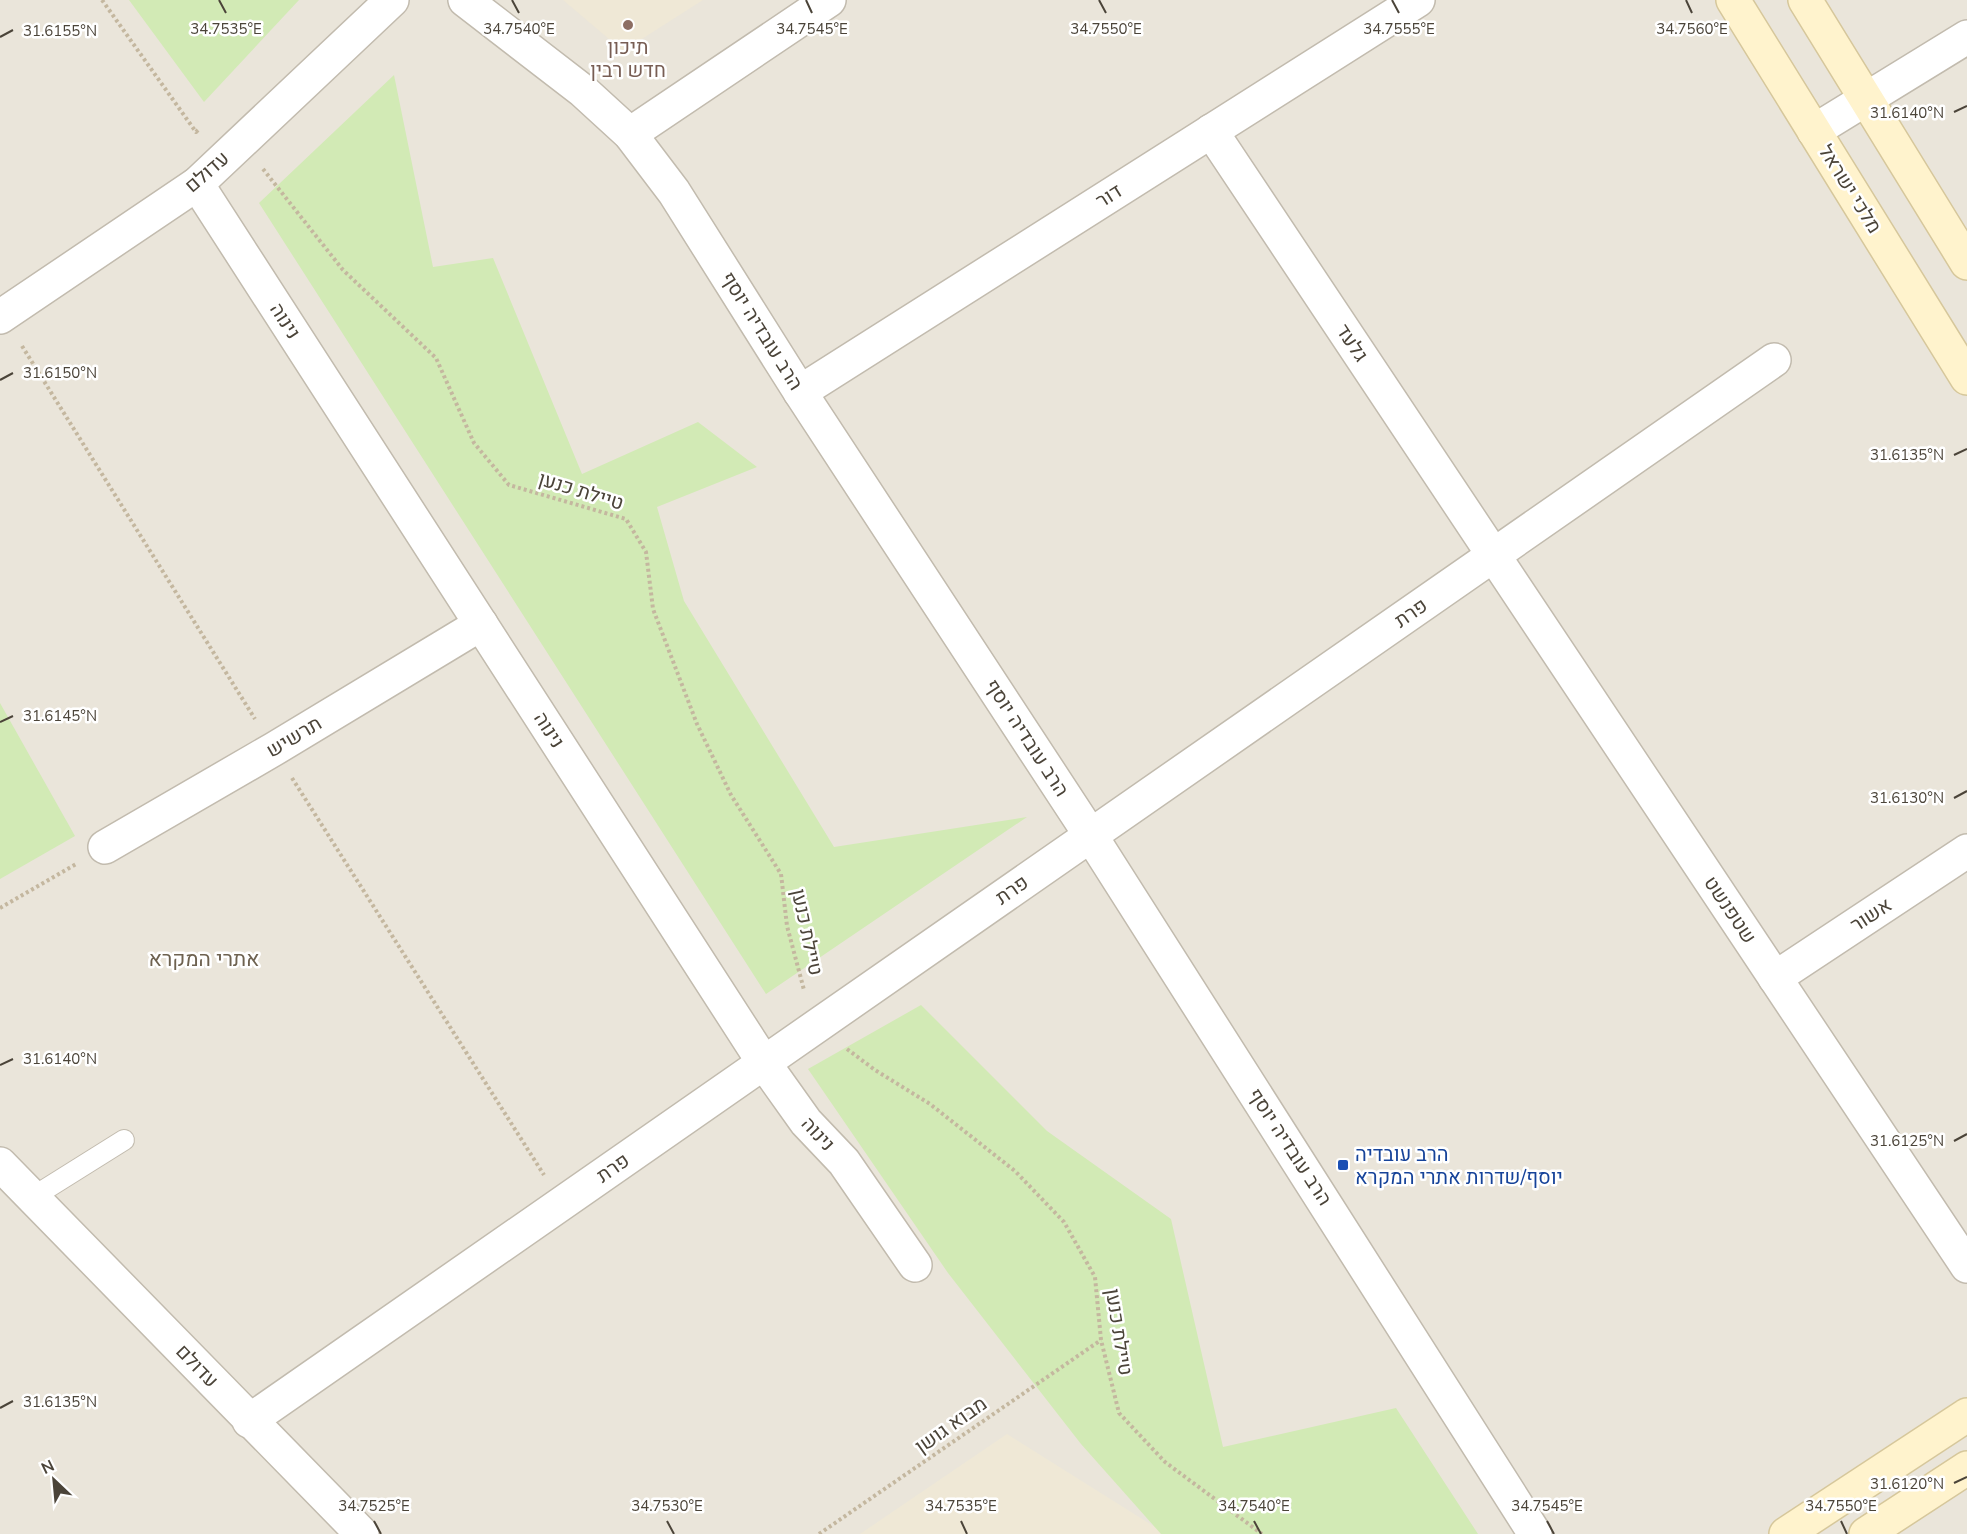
<svg xmlns="http://www.w3.org/2000/svg" width="1967" height="1534" font-family="'Nunito Sans',Heebo,sans-serif">
	<rect width="100%" height="100%" fill="#f6f3ec"/>
	<rect fill="#eae5da" x="0" y="0" width="1967" height="1534"/>
	<g fill="#efe8d6">
		<path d="M 563,0 L 703,0 L 623,51 Z"/>
		<path d="M 1007,1434 L 1166,1534 L 860,1534 Z"/>
	</g>
	<g fill="#d2eab5">
		<path d="M 129,0 L 299,0 L 204,102 Z"/>
		<path d="M 394,75 L 433,267 L 493,258 L 582,474 L 698,422 L 757,467 L 657,507 L 684,601 L 834,847 L 1027,817 L 766,994 L 259,203 Z"/>
		<path d="M 0,703 L 75,836 L 0,879 Z"/>
		<path d="M 921,1005 L 1047,1131 L 1171,1219 L 1223,1447 L 1396,1408 L 1478,1534 L 1161,1534 L 1081,1444 L 948,1273 L 808,1069 Z"/>
	</g>
	<g fill="none" stroke-linecap="round" stroke-linejoin="round">
		<g stroke="#c2bbae" stroke-width="22">
			<path id="lane" d="M 33,1197 L 124,1140"/>
		</g>
		<g stroke="#c2bbae" stroke-width="36">
			<g id="street">
				<path d="M 465,0 L 583,91 L 630,134 L 674,192 L 800,392 L 1091,836 L 1535,1534"/>
				<path d="M 1211,131 L 1967,1266"/>
				<path d="M 1814,131 L 1967,37"/>
				<path d="M 630,134 L 829,0"/>
				<path d="M 197,184 L 764,1063 L 806,1122 L 844,1162 L 915,1265"/>
				<path d="M 0,317 L 197,184 L 392,0"/>
				<path d="M 800,392 L 1418,0"/>
				<path d="M 105,847 L 274,749 L 481,624"/>
				<path d="M 1775,978 L 1967,851"/>
				<path d="M 0,1164 L 362,1534"/>
				<path d="M 249,1421 L 1774,360"/>
			</g>
		</g>
		<g stroke="#d6c79b" stroke-width="36">
			<g id="secondary">
				<path d="M 1733,0 L 1967,378"/>
				<path d="M 1805,0 L 1967,263"/>
				<path d="M 1786,1534 L 1967,1415"/>
				<path d="M 1866,1534 L 1967,1468"/>
			</g>
		</g>
		<g stroke="#c4b79f" stroke-width="4" stroke-dasharray="3 3" stroke-linecap="butt">
			<path d="M 102,0 L 196,132 L 198,130"/>
			<path d="M 263,169 L 343,270 L 436,358 L 474,443 L 509,485 L 626,519 L 646,552 L 653,609 L 697,724 L 731,795 L 781,874 L 787,926 L 804,990"/>
			<path d="M 22,346 L 255,719"/>
			<path d="M 292,778 L 544,1175"/>
			<path d="M 0,908 L 76,864"/>
			<path d="M 847,1049 L 875,1070 L 930,1104 L 1015,1171 L 1064,1222 L 1095,1277 L 1101,1340 L 1119,1413 L 1165,1462 L 1262,1534"/>
			<path d="M 819,1534 L 1101,1340"/>
		</g>
		<use href="#lane" stroke="#fff" stroke-width="20"/>
		<use href="#street" stroke="#fff" stroke-width="33"/>
		<use href="#secondary" stroke="#fff3cd" stroke-width="33"/>
	</g>
	<path fill="none" stroke="#4b4439" stroke-width="2" d="M 219,0 L 226,13M 512,0 L 519,13M 806,0 L 812,13M 1099,0 L 1106,13M 1392,0 L 1399,13M 1686,0 L 1692,13M 0,37 L 13,30M 1954,112 L 1967,106M 0,380 L 13,373M 1954,455 L 1967,449M 0,722 L 13,716M 1954,798 L 1967,791M 0,1065 L 13,1059M 1954,1141 L 1967,1134M 0,1408 L 13,1401M 1954,1483 L 1967,1477M 374,1521 L 381,1534M 667,1521 L 674,1534M 961,1521 L 967,1534M 1254,1521 L 1261,1534M 1547,1521 L 1554,1534M 1841,1521 L 1847,1534"/>
	<circle fill="#8d6e63" stroke="#fff" stroke-width="2" cx="628" cy="25" r="6"/>
	<rect fill="#1a4fb4" stroke="#fff" stroke-width="2" x="1337" y="1159" width="12" height="12" rx="3"/>
	<g text-anchor="middle" dominant-baseline="central" stroke-width="5" stroke-linejoin="round" paint-order="stroke">
		<g font-size="20" fill="#785e54" stroke="#fff">
			<text x="628" y="47">תיכון<tspan x="628" dy="23">חדש רבין</tspan></text>
		</g>
		<g font-size="20" fill="#4b4439" stroke="#fff">
			<text transform="translate(207 172) rotate(-41)">עדולם</text>
			<text transform="translate(1850 189) rotate(58)">מלכי ישראל</text>
			<text transform="translate(1109 196) rotate(-32)">דור</text>
			<text transform="translate(285 321) rotate(57)">נינוה</text>
			<text transform="translate(762 331) rotate(58)">הרב עובדיה יוסף</text>
			<text transform="translate(1352 343) rotate(56)">גלעד</text>
			<text transform="translate(581 491) rotate(17)">טיילת כנען</text>
			<text transform="translate(1411 613) rotate(-35)">פרת</text>
			<text transform="translate(549 730) rotate(57)">נינוה</text>
			<text transform="translate(294 737) rotate(-31)">תרשיש</text>
			<text transform="translate(1027 738) rotate(57)">הרב עובדיה יוסף</text>
			<text transform="translate(1012 890) rotate(-35)">פרת</text>
			<text transform="translate(1730 910) rotate(56)">שטפנשט</text>
			<text transform="translate(1871 915) rotate(-33)">אשור</text>
			<text transform="translate(807 932) rotate(78)">טיילת כנען</text>
			<text transform="translate(818 1134) rotate(47)">נינוה</text>
			<text transform="translate(1290 1147) rotate(57)">הרב עובדיה יוסף</text>
			<text transform="translate(613 1168) rotate(-35)">פרת</text>
			<text transform="translate(1119 1332) rotate(81)">טיילת כנען</text>
			<text transform="translate(197 1366) rotate(46)">עדולם</text>
			<text transform="translate(951 1425) rotate(-35)">מבוא גושן</text>
		</g>
		<g font-size="20" fill="#164399" stroke="#fff" text-anchor="start">
			<text x="1355" y="1154">הרב עובדיה<tspan x="1355" dy="23">יוסף/שדרות אתרי המקרא</tspan></text>
		</g>
		<g font-size="21" fill="#6e6250" stroke="#fff">
			<text x="204" y="959">אתרי המקרא</text>
		</g>
	</g>
	<g font-size="15" text-anchor="middle" fill="#4b4439" stroke="#fff" stroke-width="5" stroke-linejoin="round" paint-order="stroke">
		<text x="226" y="34">34.7535°E</text>
		<text x="519" y="34">34.7540°E</text>
		<text x="812" y="34">34.7545°E</text>
		<text x="1106" y="34">34.7550°E</text>
		<text x="1692" y="34">34.7560°E</text>
		<text x="1399" y="34">34.7555°E</text>
		<text x="60" y="36">31.6155°N</text>
		<text x="1907" y="118">31.6140°N</text>
		<text x="60" y="378">31.6150°N</text>
		<text x="1907" y="460">31.6135°N</text>
		<text x="60" y="721">31.6145°N</text>
		<text x="1907" y="803">31.6130°N</text>
		<text x="60" y="1064">31.6140°N</text>
		<text x="1907" y="1146">31.6125°N</text>
		<text x="60" y="1407">31.6135°N</text>
		<text x="1907" y="1489">31.6120°N</text>
		<text x="374" y="1511">34.7525°E</text>
		<text x="667" y="1511">34.7530°E</text>
		<text x="961" y="1511">34.7535°E</text>
		<text x="1254" y="1511">34.7540°E</text>
		<text x="1547" y="1511">34.7545°E</text>
		<text x="1841" y="1511">34.7550°E</text>
	</g>
	<g transform="translate(54 1480) rotate(334)" stroke="#ffffff" stroke-width="4.5" paint-order="stroke">
	<path d="M0-4.5L10 22L0 15L-10 22Z" fill="#4b4439"/>
	<text y="-9" font-size="16" font-weight="bold" text-anchor="middle" fill="#4b4439">N</text>
	</g>
</svg>
